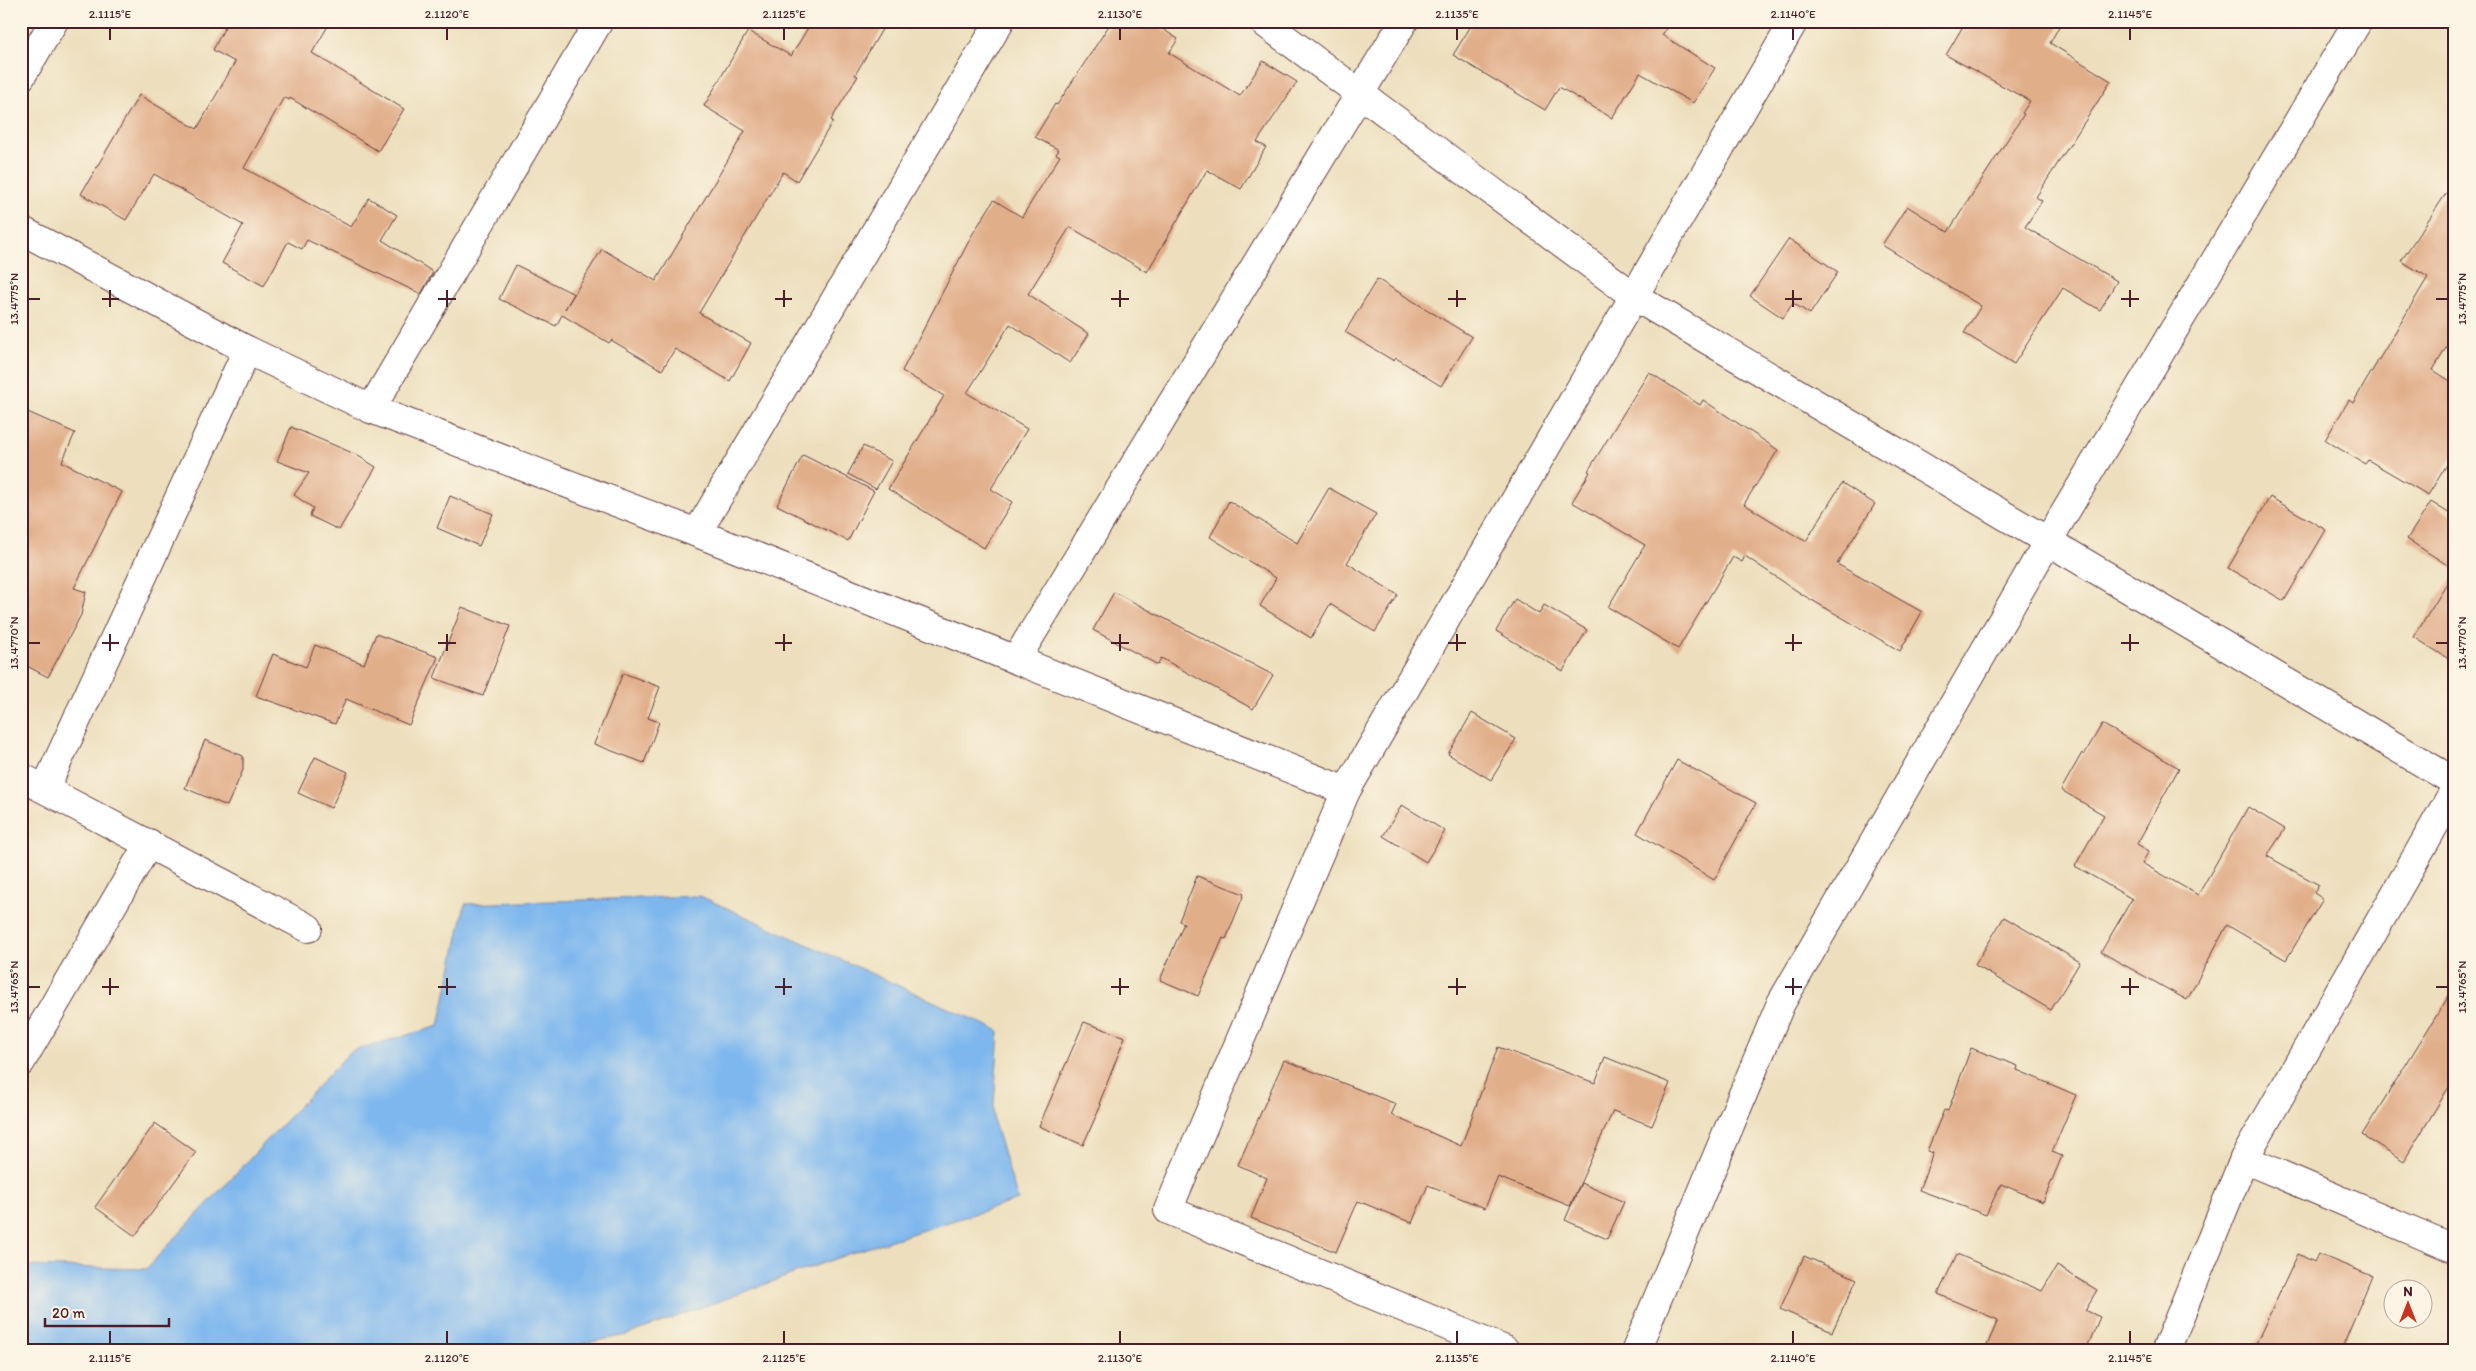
<svg xmlns="http://www.w3.org/2000/svg" width="2476" height="1371" font-family="Itim,sans-serif">
	<rect width="100%" height="100%" fill="#fcf5e5"/>
	<filter id="ink" filterUnits="userSpaceOnUse"><feTurbulence type="fractalNoise" baseFrequency=".02" numOctaves="2"/><feDisplacementMap in="SourceGraphic" scale="10" xChannelSelector="R" yChannelSelector="G"/><feConvolveMatrix kernelMatrix="1 2 1 2 8 2 1 2 1" color-interpolation-filters="sRGB"/></filter>
	<filter id="wash" filterUnits="userSpaceOnUse"><feTurbulence type="fractalNoise" baseFrequency=".0096" numOctaves="4" result="noise"/><feDisplacementMap in="SourceGraphic" scale="20" xChannelSelector="R" yChannelSelector="G"/><feGaussianBlur stdDeviation="1.12" result="paint"/><feColorMatrix in="noise" values="0 0 0 0 0 0 0 0 0 0 0 0 0 0 0 0 0 1.4 0 .05"/><feComposite in="paint" operator="in"/></filter>
	<g filter="url(#wash)">
		<rect width="100%" height="100%" fill="#eddfbd"/>
		<path fill="#7eb7ee" stroke="#646b8c" d="M 700,896 L 999,1031 L 993,1119 L 1018,1200 L 848,1254 L 627,1335 L 550,1350 L 21,1350 L 21,1266 L 146,1269 L 351,1051 L 439,1026 L 465,904 Z"/>
		<g id="blocks">
			<g fill="#e1ae8a">
				<path d="M 228,21 L 331,21 L 312,53 L 404,109 L 378,151 L 290,98 L 289,100 L 284,97 L 244,168 L 351,227 L 369,198 L 397,215 L 382,240 L 433,272 L 421,294 L 307,240 L 302,249 L 288,242 L 264,286 L 222,263 L 243,225 L 154,174 L 126,220 L 81,194 L 139,95 L 197,129 L 235,62 L 213,50 Z"/>
				<path d="M 812,21 L 887,21 L 855,75 L 858,76 L 831,120 L 833,121 L 797,181 L 783,172 L 699,313 L 751,343 L 730,381 L 675,349 L 662,370 L 611,340 L 609,343 L 562,315 L 556,326 L 499,299 L 516,265 L 574,294 L 565,309 L 602,249 L 656,281 L 745,131 L 704,106 L 748,31 L 791,56 Z"/>
				<path d="M 1112,21 L 1150,21 L 1178,39 L 1169,53 L 1240,96 L 1263,61 L 1297,82 L 1257,142 L 1266,147 L 1241,189 L 1207,170 L 1147,272 L 1070,227 L 1028,294 L 1089,334 L 1070,363 L 1010,324 L 967,393 L 1027,429 L 991,489 L 1012,502 L 984,548 L 888,489 L 944,396 L 902,371 L 972,235 L 994,200 L 1022,217 L 1060,156 L 1056,154 L 1059,150 L 1035,137 L 1055,104 L 1057,105 Z"/>
				<path d="M 1474,21 L 1671,21 L 1662,35 L 1715,68 L 1693,103 L 1640,73 L 1612,118 L 1559,87 L 1545,110 L 1453,55 Z"/>
				<path d="M 1966,21 L 2062,21 L 2050,43 L 2111,81 L 2036,197 L 2042,201 L 2025,227 L 2117,281 L 2100,310 L 2063,288 L 2014,364 L 1964,333 L 1981,306 L 1882,245 L 1907,206 L 1948,232 L 2024,114 L 2022,113 L 2030,101 L 1946,55 Z"/>
				<path d="M 2455,180 L 2455,333 L 2433,370 L 2455,384 L 2455,452 L 2428,495 L 2368,460 L 2365,464 L 2325,440 L 2349,400 L 2353,403 L 2428,277 L 2401,261 Z"/>
				<path d="M 1789,239 L 1838,272 L 1810,314 L 1793,303 L 1783,318 L 1750,296 Z"/>
				<path d="M 1377,279 L 1472,337 L 1441,386 L 1396,358 L 1394,361 L 1345,332 Z"/>
				<path d="M 1649,372 L 1700,405 L 1703,400 L 1778,450 L 1744,504 L 1801,539 L 1806,541 L 1842,483 L 1875,504 L 1837,564 L 1922,612 L 1900,651 L 1803,595 L 1745,556 L 1742,562 L 1733,557 L 1678,649 L 1608,607 L 1645,545 L 1572,502 L 1590,472 L 1588,471 Z"/>
				<path d="M 21,409 L 75,433 L 62,462 L 122,492 L 74,588 L 86,592 L 81,615 L 48,677 L 21,663 Z"/>
				<path d="M 291,427 L 355,454 L 376,467 L 339,530 L 310,516 L 313,508 L 294,495 L 309,473 L 277,461 Z"/>
				<path d="M 863,446 L 892,461 L 876,489 L 848,474 Z"/>
				<path d="M 803,455 L 874,491 L 848,541 L 777,505 Z"/>
				<path d="M 1329,488 L 1376,514 L 1347,563 L 1398,595 L 1375,632 L 1330,604 L 1311,638 L 1260,606 L 1276,578 L 1210,537 L 1229,501 L 1297,543 Z"/>
				<path d="M 450,496 L 493,514 L 479,546 L 437,528 Z"/>
				<path d="M 2270,497 L 2326,530 L 2284,601 L 2228,568 Z"/>
				<path d="M 2431,502 L 2455,517 L 2455,570 L 2407,539 Z"/>
				<path d="M 2455,571 L 2455,663 L 2414,637 Z"/>
				<path d="M 1114,592 L 1273,675 L 1253,709 L 1161,658 L 1158,665 L 1093,630 Z"/>
				<path d="M 1515,599 L 1539,614 L 1544,605 L 1587,630 L 1563,671 L 1496,631 Z"/>
				<path d="M 462,607 L 510,626 L 483,696 L 434,678 Z"/>
				<path d="M 376,634 L 438,657 L 409,725 L 346,699 L 335,724 L 256,696 L 273,654 L 306,667 L 315,645 L 364,664 Z"/>
				<path d="M 623,673 L 660,687 L 648,718 L 659,722 L 644,763 L 594,744 Z"/>
				<path d="M 1472,713 L 1516,739 L 1491,780 L 1448,754 Z"/>
				<path d="M 2102,724 L 2179,768 L 2137,844 L 2149,851 L 2142,863 L 2198,895 L 2248,807 L 2285,829 L 2267,856 L 2319,885 L 2314,893 L 2323,899 L 2286,960 L 2227,925 L 2187,1000 L 2101,952 L 2132,899 L 2075,866 L 2104,815 L 2061,790 L 2082,753 L 2084,755 Z"/>
				<path d="M 205,740 L 243,756 L 243,770 L 227,806 L 185,788 Z"/>
				<path d="M 315,757 L 348,772 L 331,808 L 298,793 Z"/>
				<path d="M 1677,760 L 1756,803 L 1714,880 L 1637,833 Z"/>
				<path d="M 1402,805 L 1445,831 L 1426,862 L 1383,836 Z"/>
				<path d="M 1197,876 L 1244,894 L 1226,939 L 1223,938 L 1198,996 L 1160,980 L 1184,923 L 1179,921 Z"/>
				<path d="M 2004,917 L 2080,962 L 2051,1010 L 1975,965 Z"/>
				<path d="M 2455,986 L 2455,1077 L 2404,1161 L 2362,1135 Z"/>
				<path d="M 1084,1022 L 1125,1037 L 1099,1104 L 1101,1105 L 1083,1145 L 1039,1126 Z"/>
				<path d="M 1498,1047 L 1595,1083 L 1605,1057 L 1670,1083 L 1652,1126 L 1613,1111 L 1570,1206 L 1498,1177 L 1485,1208 L 1428,1185 L 1412,1223 L 1358,1201 L 1336,1252 L 1251,1218 L 1267,1178 L 1238,1165 L 1284,1060 L 1396,1104 L 1391,1115 L 1461,1146 Z"/>
				<path d="M 1971,1048 L 2018,1066 L 2017,1070 L 2076,1095 L 2052,1152 L 2062,1156 L 2043,1202 L 2001,1184 L 1986,1215 L 1919,1190 L 1933,1153 L 1927,1151 L 1944,1110 L 1948,1111 Z"/>
				<path d="M 155,1123 L 196,1152 L 135,1236 L 95,1207 Z"/>
				<path d="M 1581,1183 L 1624,1202 L 1607,1239 L 1565,1220 Z"/>
				<path d="M 1957,1254 L 2042,1291 L 2057,1266 L 2097,1290 L 2085,1310 L 2100,1317 L 2086,1350 L 1985,1350 L 1998,1320 L 1938,1294 Z"/>
				<path d="M 2298,1254 L 2314,1262 L 2318,1254 L 2372,1276 L 2341,1350 L 2253,1350 Z"/>
				<path d="M 1804,1256 L 1857,1279 L 1832,1332 L 1780,1309 Z"/>
			</g>
		</g>
	</g>
	<g filter="url(#ink)">
		<use href="#blocks" fill-opacity="0" stroke="#623c41" stroke-width="1"/>
		<g fill="none" stroke-linecap="round" stroke-linejoin="round">
			<g stroke="#623c41" stroke-width="30">
				<g id="street">
					<path d="M 1262,21 L 1635,297 L 2455,782"/>
					<path d="M 21,77 L 54,21"/>
					<path d="M 21,230 L 247,350 L 371,409 L 697,533 L 1346,791"/>
					<path d="M 371,409 L 599,21"/>
					<path d="M 697,533 L 1000,21"/>
					<path d="M 1017,658 L 1404,21"/>
					<path d="M 21,777 L 308,928"/>
					<path d="M 45,789 L 247,350"/>
					<path d="M 21,1062 L 149,843"/>
					<path d="M 2244,1159 L 2455,1249"/>
					<path d="M 1505,1350 L 1168,1210 L 1346,791 L 1794,21"/>
					<path d="M 1636,1350 L 1781,1003 L 2048,541 L 2358,21"/>
					<path d="M 2166,1350 L 2244,1159 L 2455,789"/>
				</g>
			</g>
			<use href="#street" stroke="#fff" stroke-width="28"/>
		</g>
	</g>
	<path fill="none" stroke="#4a1f2b" stroke-width="2" d="M 110,28 L 110,40M 447,28 L 447,40M 784,28 L 784,40M 1120,28 L 1120,40M 1457,28 L 1457,40M 1793,28 L 1793,40M 2130,28 L 2130,40M 110,290 L 110,307M 447,290 L 447,307M 784,290 L 784,307M 1120,290 L 1120,307M 1457,290 L 1457,307M 1793,290 L 1793,307M 2130,290 L 2130,307M 28,299 L 40,299M 102,299 L 119,299M 438,299 L 456,299M 775,299 L 792,299M 1111,299 L 1129,299M 1448,299 L 1466,299M 1785,299 L 1802,299M 2121,299 L 2139,299M 2436,299 L 2448,299M 110,634 L 110,651M 447,634 L 447,651M 784,634 L 784,651M 1120,634 L 1120,651M 1457,634 L 1457,651M 1793,634 L 1793,651M 2130,634 L 2130,651M 28,643 L 40,643M 102,643 L 119,643M 438,643 L 456,643M 775,643 L 792,643M 1111,643 L 1129,643M 1448,643 L 1466,643M 1785,643 L 1802,643M 2121,643 L 2139,643M 2436,643 L 2448,643M 110,978 L 110,995M 447,978 L 447,995M 784,978 L 784,995M 1120,978 L 1120,995M 1457,978 L 1457,995M 1793,978 L 1793,995M 2130,978 L 2130,995M 28,987 L 40,987M 102,987 L 119,987M 438,987 L 456,987M 775,987 L 792,987M 1111,987 L 1129,987M 1448,987 L 1466,987M 1785,987 L 1802,987M 2121,987 L 2139,987M 2436,987 L 2448,987M 110,1331 L 110,1344M 447,1331 L 447,1344M 784,1331 L 784,1344M 1120,1331 L 1120,1344M 1457,1331 L 1457,1344M 1793,1331 L 1793,1344M 2130,1331 L 2130,1344"/>
	<rect width="2476" height="1371" fill="none" stroke="#fcf5e5" stroke-width="55"/>
	<g transform="translate(2408 1304)"><circle r="24" fill="#fcf5e5" stroke="#b59f9b"/>
	<path d="M0-4L9 19L0 12L-9 19Z" fill="#c8321e"/>
	<text y="-8" font-size="14" font-weight="bold" text-anchor="middle" fill="#4a1f2b">N</text>
	</g>
	<path d="M45 1318v8h124v-8" fill="none" stroke="#4a1f2b" stroke-width="2.5"/>
	<text x="52" y="1318" font-size="15" fill="#4a1f2b" stroke="#fcf5e5" stroke-width="4" paint-order="stroke">20 m</text>
	<rect x="28" y="28" width="2420" height="1316" fill="none" stroke="#4a1f2b" stroke-width="2"/>
	<g font-size="12" text-anchor="middle" fill="#4a1f2b">
		<text x="110" y="18">2.1115°E</text>
		<text x="447" y="18">2.1120°E</text>
		<text x="784" y="18">2.1125°E</text>
		<text x="1120" y="18">2.1130°E</text>
		<text x="1457" y="18">2.1135°E</text>
		<text x="1793" y="18">2.1140°E</text>
		<text x="2130" y="18">2.1145°E</text>
		<text transform="translate(14 299) rotate(-90)" y="4">13.4775°N</text>
		<text transform="translate(2462 299) rotate(-90)" y="4">13.4775°N</text>
		<text transform="translate(14 643) rotate(-90)" y="4">13.4770°N</text>
		<text transform="translate(2462 643) rotate(-90)" y="4">13.4770°N</text>
		<text transform="translate(14 987) rotate(-90)" y="4">13.4765°N</text>
		<text transform="translate(2462 987) rotate(-90)" y="4">13.4765°N</text>
		<text x="110" y="1362">2.1115°E</text>
		<text x="447" y="1362">2.1120°E</text>
		<text x="784" y="1362">2.1125°E</text>
		<text x="1120" y="1362">2.1130°E</text>
		<text x="1457" y="1362">2.1135°E</text>
		<text x="1793" y="1362">2.1140°E</text>
		<text x="2130" y="1362">2.1145°E</text>
	</g>
</svg>
